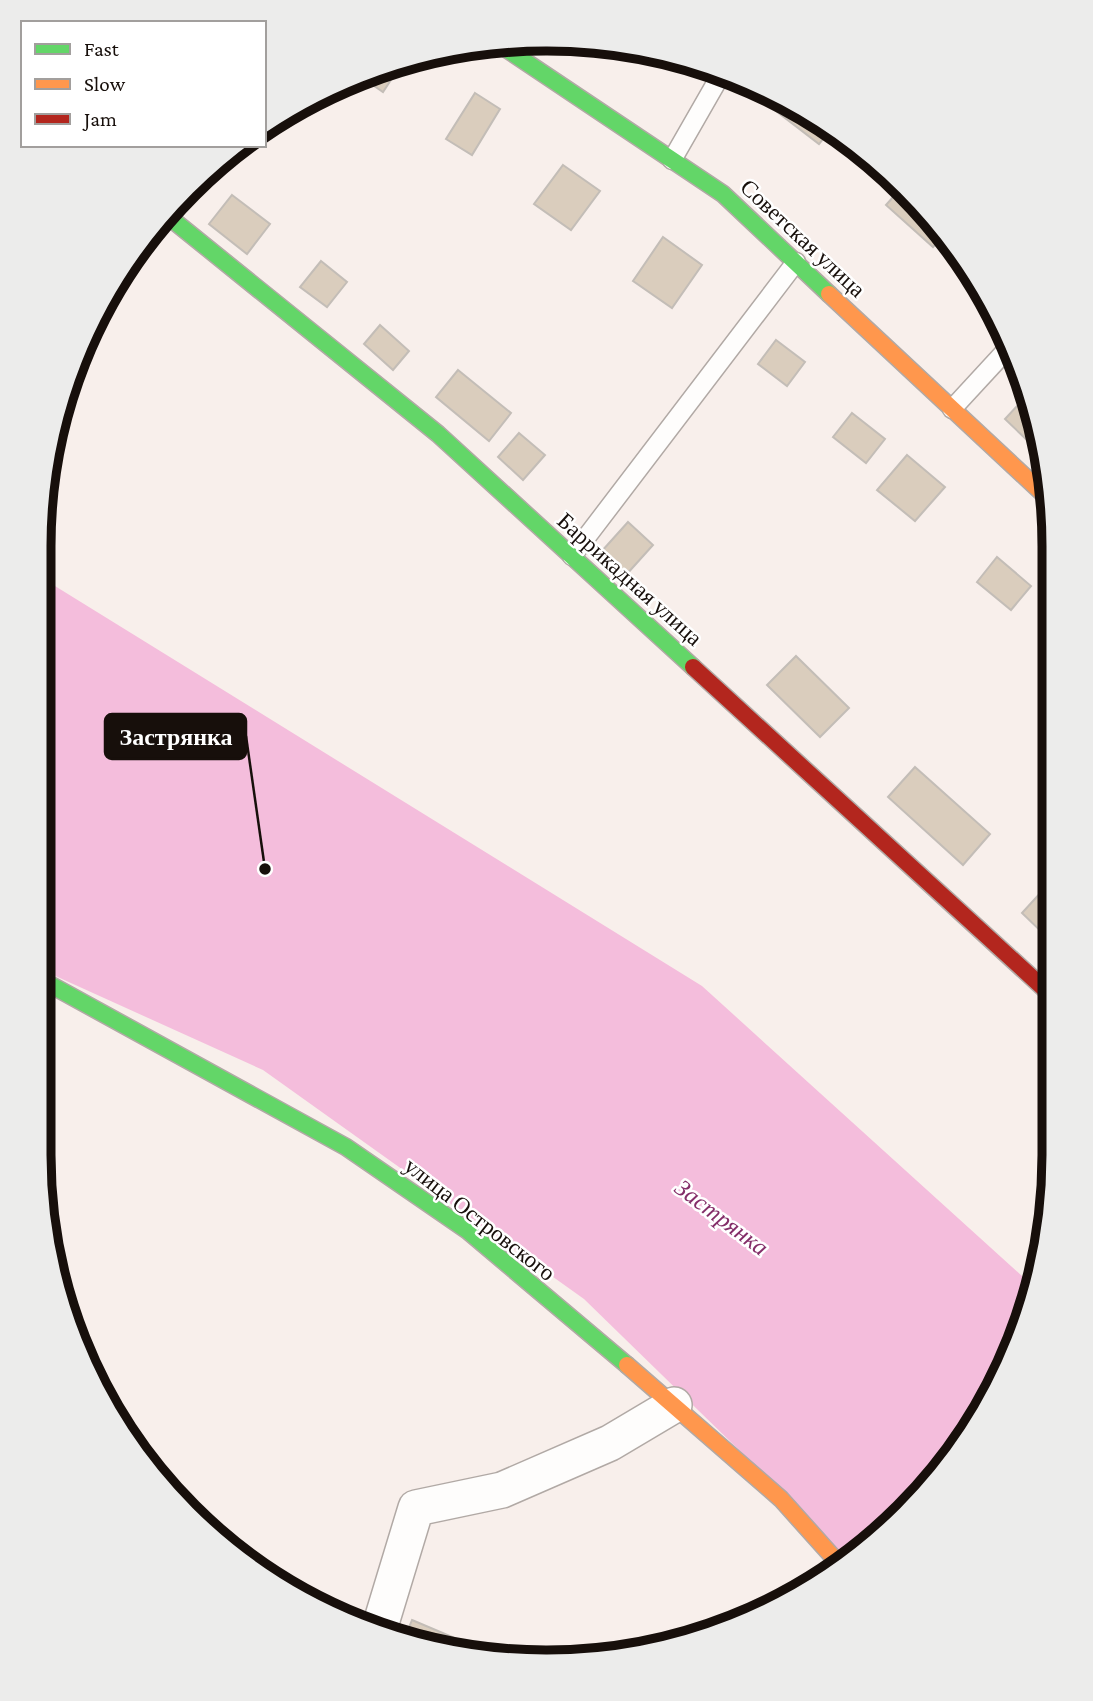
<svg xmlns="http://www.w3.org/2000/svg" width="1093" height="1701" font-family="'Crimson Pro',serif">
	<rect width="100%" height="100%" fill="#f8efeb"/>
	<path fill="#f4bddc" d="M 42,578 L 702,986 L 1033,1286 L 1016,1349 L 929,1489 L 845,1562 L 739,1450 L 584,1299 L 263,1070 L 40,969 Z"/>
	<g fill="#dacdbd" stroke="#c3bdb7" stroke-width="2">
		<path d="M 404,60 L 383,92 L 360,76 Z"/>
		<path d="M 475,93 L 500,109 L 472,155 L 446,139 Z"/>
		<path d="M 785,99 L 800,106 L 831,129 L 819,144 L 776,111 Z"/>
		<path d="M 563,165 L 600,191 L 571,230 L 534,204 Z"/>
		<path d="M 902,187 L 946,233 L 933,247 L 886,205 Z"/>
		<path d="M 232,195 L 270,224 L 247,254 L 209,224 Z"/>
		<path d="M 663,237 L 702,265 L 672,308 L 633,281 Z"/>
		<path d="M 321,261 L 347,282 L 327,307 L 300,287 Z"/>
		<path d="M 380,325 L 409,351 L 393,370 L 364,344 Z"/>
		<path d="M 776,340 L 805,362 L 787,386 L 758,364 Z"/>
		<path d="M 458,370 L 511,413 L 489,441 L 436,397 Z"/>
		<path d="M 1029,393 L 1040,429 L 1028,441 L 1005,419 Z"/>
		<path d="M 852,413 L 885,439 L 866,463 L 833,437 Z"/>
		<path d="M 519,433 L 545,455 L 523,480 L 498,457 Z"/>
		<path d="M 907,455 L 945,487 L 915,521 L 877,490 Z"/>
		<path d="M 628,522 L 653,545 L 626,575 L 601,552 Z"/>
		<path d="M 997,557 L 1031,586 L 1011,610 L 977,582 Z"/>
		<path d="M 796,656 L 849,708 L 820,737 L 767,685 Z"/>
		<path d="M 915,767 L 990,834 L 963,865 L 888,797 Z"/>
		<path d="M 1044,889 L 1052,897 L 1051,941 L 1022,913 Z"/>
		<path d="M 412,1620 L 457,1639 L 452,1649 L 404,1640 Z"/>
	</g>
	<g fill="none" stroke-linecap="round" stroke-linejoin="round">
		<g stroke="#b1a9a5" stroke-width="21">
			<g id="lane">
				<path d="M 672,160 L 723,71"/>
				<path d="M 952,409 L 1011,345"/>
				<path d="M 572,556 L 796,262"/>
			</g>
		</g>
		<g stroke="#b1a9a5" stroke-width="38">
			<path id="street" d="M 378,1633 L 416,1508 L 502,1490 L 610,1443 L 674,1405"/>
		</g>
		<g stroke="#b1a9a5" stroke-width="19">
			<g id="fast">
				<path d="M 496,42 L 723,194 L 829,294"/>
				<path d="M 164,213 L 438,434 L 693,667"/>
				<path d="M 40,979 L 346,1147 L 468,1231 L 627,1365"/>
			</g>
		</g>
		<g stroke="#b1a9a5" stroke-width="19">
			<g id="slow">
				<path d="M 829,294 L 1051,501"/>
				<path d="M 627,1365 L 781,1499 L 841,1566"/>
			</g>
		</g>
		<g stroke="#b1a9a5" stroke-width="19">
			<path id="jam" d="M 693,667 L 1051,995"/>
		</g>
		<use href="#lane" stroke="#fefdfc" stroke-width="18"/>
		<use href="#street" stroke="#fefdfc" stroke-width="35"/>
		<use href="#fast" stroke="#63d668" stroke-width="16"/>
		<use href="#slow" stroke="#ff974d" stroke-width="16"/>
		<use href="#jam" stroke="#b3261e" stroke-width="16"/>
	</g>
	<g text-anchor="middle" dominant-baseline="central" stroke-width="5" stroke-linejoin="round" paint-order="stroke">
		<g font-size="23" fill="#170f0b" stroke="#fff">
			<text transform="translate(803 238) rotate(43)">Советская улица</text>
			<text transform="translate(630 579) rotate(42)">Баррикадная улица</text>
			<text transform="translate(480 1219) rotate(38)">улица Островского</text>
		</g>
		<g font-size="24" font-style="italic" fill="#842e69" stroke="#fff">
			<text transform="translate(722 1217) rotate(37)">Застрянка</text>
		</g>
	</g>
	<path d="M0 0H1093V1701H0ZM546 51H547A495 495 0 0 1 1042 546V1155A495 495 0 0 1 547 1650H546A495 495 0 0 1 51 1155V546A495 495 0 0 1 546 51Z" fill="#ececeb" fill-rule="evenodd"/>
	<path fill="none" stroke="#170f0b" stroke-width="9" d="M546 51H547A495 495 0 0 1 1042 546V1155A495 495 0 0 1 547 1650H546A495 495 0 0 1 51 1155V546A495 495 0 0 1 546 51Z"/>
	<path fill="none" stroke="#170f0b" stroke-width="2.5" d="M265 869L246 736"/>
	<circle fill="#170f0b" stroke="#fff" stroke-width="2.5" cx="265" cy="869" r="7"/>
	<rect fill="#170f0b" stroke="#170f0b" stroke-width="2.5" x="105" y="714" width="141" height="45" rx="7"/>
	<g font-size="24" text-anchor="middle" font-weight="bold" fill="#fff">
		<text x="176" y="745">Застрянка</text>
	</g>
	<rect x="21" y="21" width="245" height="126" fill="#ffffff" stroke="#a29f9d" stroke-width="2"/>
	<rect x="35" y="44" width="35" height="10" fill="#63d668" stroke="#a29f9d" stroke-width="2"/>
	<text x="84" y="56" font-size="21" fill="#170f0b">Fast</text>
	<rect x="35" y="79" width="35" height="10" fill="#ff974d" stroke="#a29f9d" stroke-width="2"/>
	<text x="84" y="91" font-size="21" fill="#170f0b">Slow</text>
	<rect x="35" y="114" width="35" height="10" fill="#b3261e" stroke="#a29f9d" stroke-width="2"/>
	<text x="84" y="126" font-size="21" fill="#170f0b">Jam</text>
</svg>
